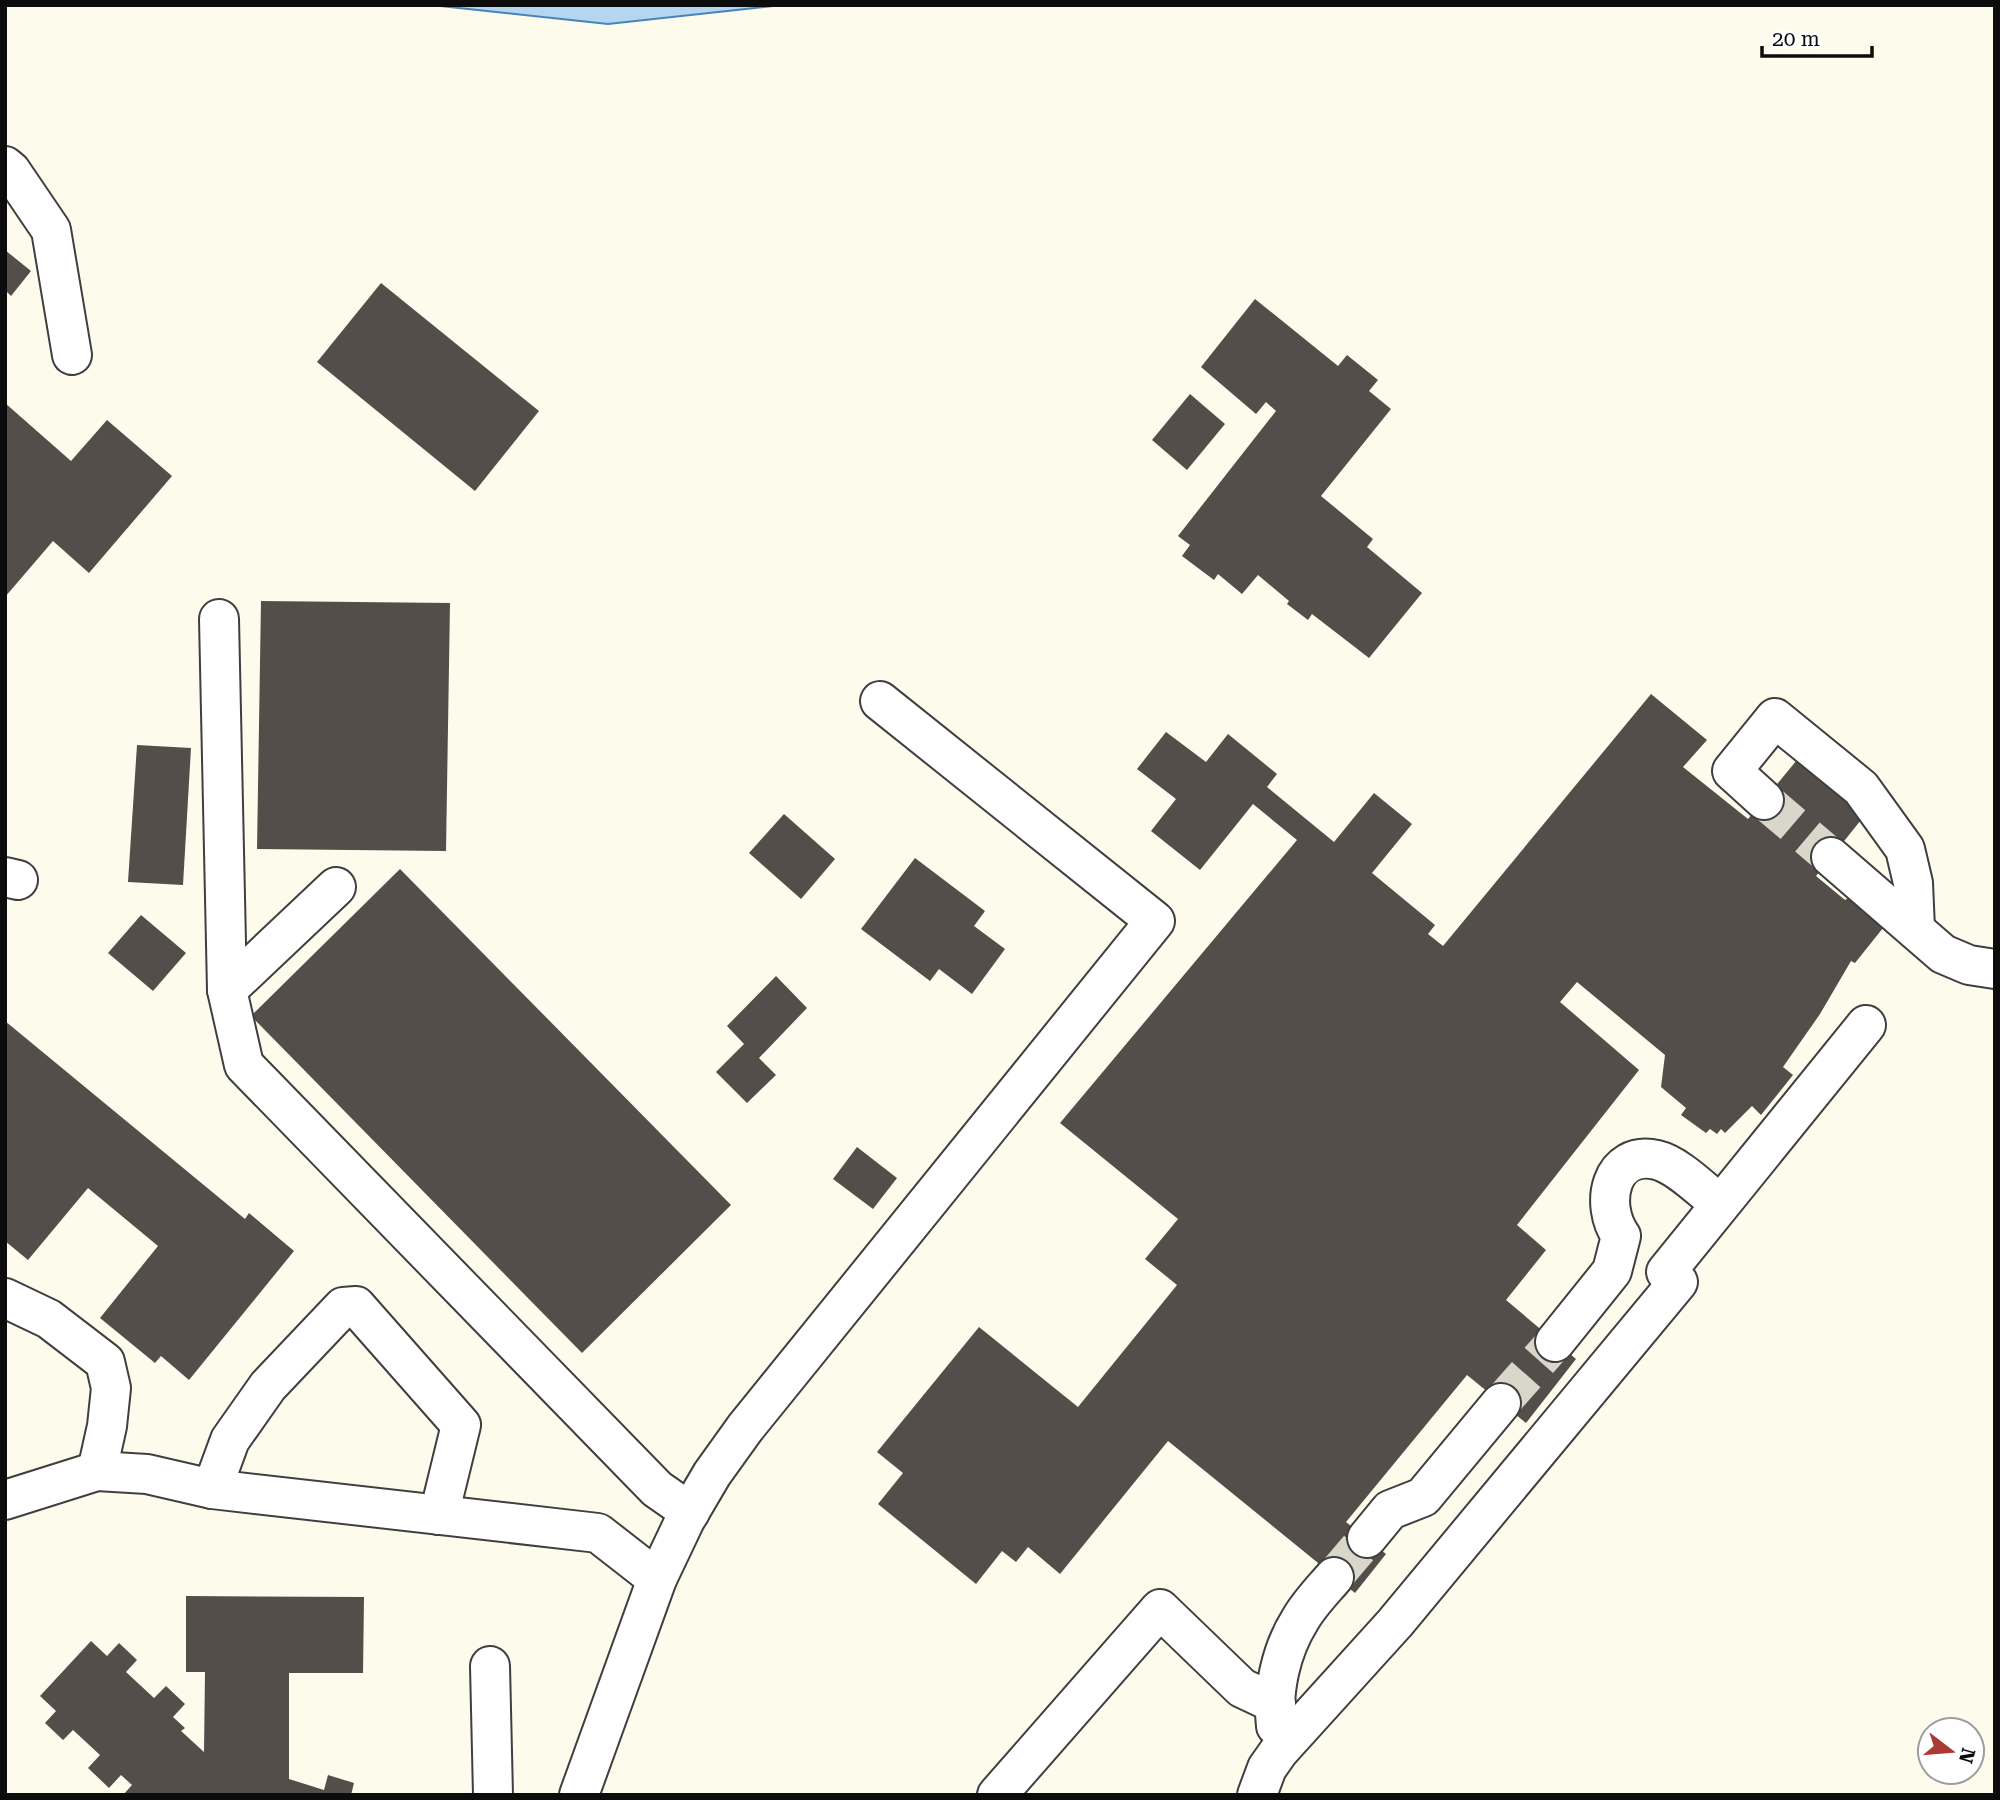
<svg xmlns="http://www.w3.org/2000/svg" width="2000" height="1800" font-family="'Roboto Serif',serif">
	<rect width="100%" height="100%" fill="#fdfbec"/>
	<path fill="#b6d5ef" stroke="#4684be" stroke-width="2" d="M 431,5 L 782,5 L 608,24 Z"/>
	<g fill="#534e49">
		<path d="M 5,250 L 31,271 L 11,296 L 5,290 Z"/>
		<path d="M 381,283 L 539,411 L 475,491 L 317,362 Z"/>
		<path d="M 1255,299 L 1338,366 L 1347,355 L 1378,380 L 1369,391 L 1391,409 L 1321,496 L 1373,539 L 1367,547 L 1422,593 L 1369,658 L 1312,614 L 1308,620 L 1287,604 L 1289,601 L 1258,575 L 1242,594 L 1218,574 L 1214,580 L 1182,556 L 1190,545 L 1178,536 L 1276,411 L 1266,402 L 1256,414 L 1201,367 Z"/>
		<path d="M 1190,394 L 1225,424 L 1187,470 L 1152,440 Z"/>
		<path d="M 5,403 L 71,461 L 107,420 L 172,476 L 89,573 L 53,541 L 5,597 Z"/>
		<path d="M 261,601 L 450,603 L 446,851 L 257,849 Z"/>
		<path d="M 1651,694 L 1707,740 L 1683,767 L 1748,819 L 1797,760 L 1865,815 L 1816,876 L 1845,900 L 1848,898 L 1883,928 L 1855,963 L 1851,961 L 1820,1014 L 1783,1067 L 1793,1075 L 1761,1115 L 1752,1106 L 1725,1133 L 1721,1129 L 1717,1134 L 1710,1129 L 1706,1133 L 1681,1115 L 1686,1108 L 1661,1087 L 1665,1055 L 1577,982 L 1560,1002 L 1639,1070 L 1517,1225 L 1546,1250 L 1506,1300 L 1576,1359 L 1526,1423 L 1467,1375 L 1346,1522 L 1386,1554 L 1355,1593 L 1168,1441 L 1060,1574 L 1028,1547 L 1016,1562 L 1002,1551 L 976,1584 L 878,1504 L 903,1473 L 877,1452 L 979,1327 L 1078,1407 L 1177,1285 L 1145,1259 L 1178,1219 L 1060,1123 L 1297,840 L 1253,804 L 1200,870 L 1151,831 L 1176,799 L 1137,769 L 1166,732 L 1206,762 L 1228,734 L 1277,774 L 1267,787 L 1334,842 L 1374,793 L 1412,824 L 1372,873 L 1435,925 L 1428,934 L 1443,946 Z"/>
		<path d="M 137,745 L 191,748 L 183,885 L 128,882 Z"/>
		<path d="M 784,814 L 835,859 L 801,899 L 749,853 Z"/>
		<path d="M 915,858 L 985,911 L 974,926 L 1005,949 L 972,994 L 939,969 L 930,981 L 861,929 Z"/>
		<path d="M 400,869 L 731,1205 L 582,1353 L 251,1016 Z"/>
		<path d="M 141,915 L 186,953 L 153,991 L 108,953 Z"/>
		<path d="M 776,976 L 807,1008 L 759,1058 L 776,1075 L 747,1103 L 716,1072 L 744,1044 L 727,1026 Z"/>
		<path d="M 5,1021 L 245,1219 L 249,1213 L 294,1251 L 189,1380 L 161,1356 L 155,1363 L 100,1318 L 158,1246 L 88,1188 L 28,1260 L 5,1241 Z"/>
		<path d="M 857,1147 L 897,1178 L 873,1209 L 833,1179 Z"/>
		<path d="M 186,1596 L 364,1597 L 363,1673 L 289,1673 L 289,1779 L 324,1790 L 328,1775 L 354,1783 L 351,1795 L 123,1795 L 132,1785 L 121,1775 L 109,1788 L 88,1768 L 100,1755 L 73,1730 L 63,1740 L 45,1723 L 56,1711 L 40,1696 L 91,1641 L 107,1656 L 119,1643 L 137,1660 L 126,1672 L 154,1698 L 166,1686 L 185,1704 L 173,1717 L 185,1728 L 181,1731 L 204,1752 L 205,1672 L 186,1672 Z"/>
	</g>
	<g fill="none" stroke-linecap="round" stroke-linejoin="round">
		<g stroke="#d9d7ca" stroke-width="38" stroke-dasharray="38 19" stroke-linecap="butt">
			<path d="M 1764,800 L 1831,857"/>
			<path d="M 1501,1403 L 1555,1342"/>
			<path d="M 1334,1577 L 1367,1538"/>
		</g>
		<g stroke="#3f3f3f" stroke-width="42">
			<g id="minor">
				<path d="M 5,166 L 11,171 L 51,230 L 72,355"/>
				<path d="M 219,619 L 227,990"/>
				<path d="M 1764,800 L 1732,771 L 1775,718 L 1861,788 L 1905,849 L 1913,883 L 1915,929"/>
				<path d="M 1831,857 L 1943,954 L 1969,965 L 1995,969"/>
				<path d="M 5,877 L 18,880"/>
				<path d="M 336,887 L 227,990 L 244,1065 L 657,1489 L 690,1512"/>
				<path d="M 5,1298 L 49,1319 L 105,1362 L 111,1388 L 107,1426 L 97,1471"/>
				<path d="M 1555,1342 L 1612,1271 L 1621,1236 C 1599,1205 1610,1149 1657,1160 C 1678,1165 1703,1191 1720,1204"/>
				<path d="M 212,1489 L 230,1440 L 268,1386 L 343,1307 L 356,1306 L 461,1425 L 439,1515"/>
				<path d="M 5,1500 L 97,1471 L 147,1474 L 212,1489 L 598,1533 L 657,1579"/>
				<path d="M 1367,1538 L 1390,1510 L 1423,1497 L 1501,1403"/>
				<path d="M 490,1666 L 493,1795"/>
				<path d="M 1276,1726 C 1272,1691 1281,1650 1300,1620 C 1309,1604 1322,1591 1334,1577"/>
				<path d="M 579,1795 L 657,1579 L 685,1520 L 712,1474 L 745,1428 L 1155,921 L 880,701"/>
				<path d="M 997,1795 L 1160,1609 L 1242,1688 L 1276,1704"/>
				<path d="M 1257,1795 L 1267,1768 L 1279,1751 L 1395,1623 L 1678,1282 L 1666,1272 L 1866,1025"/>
			</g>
		</g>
		<use href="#minor" stroke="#fff" stroke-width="38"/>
	</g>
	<rect width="2000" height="1800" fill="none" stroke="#0c0c0c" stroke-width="14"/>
	<g transform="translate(1951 1751) rotate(106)"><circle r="33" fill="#ffffff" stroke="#9e9e9e" stroke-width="2"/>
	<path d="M0-5L12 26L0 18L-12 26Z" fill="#ac3834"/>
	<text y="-10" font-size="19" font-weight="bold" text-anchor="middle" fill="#0c0c0c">N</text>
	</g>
	<path d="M1762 46v10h110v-10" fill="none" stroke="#0c0c0c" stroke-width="3.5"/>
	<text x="1772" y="46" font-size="21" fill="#0c0c0c" stroke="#ffffff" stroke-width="5" paint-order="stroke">20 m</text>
</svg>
